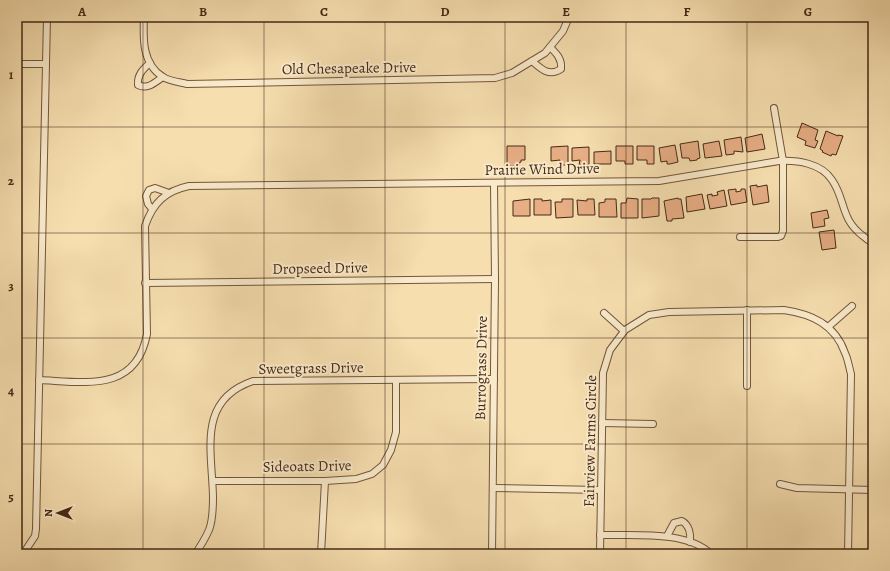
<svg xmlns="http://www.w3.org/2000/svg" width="890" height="571" font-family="Alegreya,serif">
	<rect width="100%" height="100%" fill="#f6deaf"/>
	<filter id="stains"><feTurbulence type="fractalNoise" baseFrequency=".005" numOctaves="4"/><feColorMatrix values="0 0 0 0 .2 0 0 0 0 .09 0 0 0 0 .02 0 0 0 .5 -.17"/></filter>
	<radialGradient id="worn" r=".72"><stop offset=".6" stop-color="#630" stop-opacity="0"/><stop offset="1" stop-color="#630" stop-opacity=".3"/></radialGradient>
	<g fill="#e8ae85" stroke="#462916">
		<path d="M 802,123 L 818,130 L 815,140 L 818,141 L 815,148 L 805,145 L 806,141 L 797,137 Z"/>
		<path d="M 826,131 L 838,136 L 838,135 L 843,136 L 836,155 L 832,154 L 831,156 L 822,152 L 823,151 L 820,149 Z"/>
		<path d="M 762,134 L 765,149 L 747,152 L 745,138 Z"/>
		<path d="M 741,137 L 743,152 L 734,151 L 734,154 L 726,155 L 724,140 Z"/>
		<path d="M 698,141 L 700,158 L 697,159 L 697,160 L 690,161 L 689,158 L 682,158 L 680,144 Z"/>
		<path d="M 719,141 L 722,156 L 705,158 L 703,144 Z"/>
		<path d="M 675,145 L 678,162 L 670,164 L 667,164 L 667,161 L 661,162 L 659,148 Z"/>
		<path d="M 507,146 L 525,146 L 525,160 L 521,160 L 521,162 L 519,163 L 519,166 L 507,166 Z"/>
		<path d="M 568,146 L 568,165 L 560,165 L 560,160 L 551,161 L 551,147 Z"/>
		<path d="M 616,146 L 633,146 L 633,164 L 625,164 L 625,161 L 616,161 Z"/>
		<path d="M 637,146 L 654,146 L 654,164 L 647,164 L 647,160 L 637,160 Z"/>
		<path d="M 589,147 L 589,165 L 579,165 L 580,160 L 572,161 L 572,148 Z"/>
		<path d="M 611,151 L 611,164 L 594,164 L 594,152 Z"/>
		<path d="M 757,185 L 757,187 L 767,185 L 769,202 L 753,205 L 750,186 Z"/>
		<path d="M 736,189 L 736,192 L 741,191 L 741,189 L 745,189 L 747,202 L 731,205 L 728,190 Z"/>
		<path d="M 724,190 L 727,206 L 710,209 L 707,195 L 712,194 L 712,196 L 718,195 L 717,192 Z"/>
		<path d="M 702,194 L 705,209 L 687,212 L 686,197 Z"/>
		<path d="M 627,198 L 638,199 L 638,218 L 621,218 L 621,203 L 626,203 Z"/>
		<path d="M 652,198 L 659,198 L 659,216 L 642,218 L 642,199 L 651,199 Z"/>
		<path d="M 678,198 L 678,199 L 681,199 L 684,218 L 672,219 L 672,221 L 667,221 L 664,201 Z"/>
		<path d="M 530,199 L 530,216 L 513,216 L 513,201 Z"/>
		<path d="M 534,199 L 542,199 L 542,201 L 551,200 L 551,215 L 534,215 Z"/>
		<path d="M 562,199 L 573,199 L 573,217 L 556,218 L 555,202 L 562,202 Z"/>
		<path d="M 587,199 L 594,199 L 595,215 L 578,215 L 577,200 L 587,201 Z"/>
		<path d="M 605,199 L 616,199 L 617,217 L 599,217 L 599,203 L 605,202 Z"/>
		<path d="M 827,210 L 829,218 L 824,219 L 825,226 L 813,228 L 811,213 Z"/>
		<path d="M 834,230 L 836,248 L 822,250 L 819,232 Z"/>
	</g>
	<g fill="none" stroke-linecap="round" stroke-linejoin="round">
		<g stroke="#72563c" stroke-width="8">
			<g id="street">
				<path d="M 144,17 C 143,38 142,64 163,77 C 169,81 179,82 187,84 L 495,78 L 512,73 L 545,53 L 563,31 L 569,17"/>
				<path d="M 532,61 C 541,69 549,77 561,69 C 562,59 557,54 550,47"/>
				<path d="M 150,63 C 143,69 137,75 138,85 C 148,90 155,82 163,77"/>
				<path d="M 17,64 L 46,64"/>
				<path d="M 152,209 L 148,204 L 146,196 L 149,190 L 155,188 L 169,193"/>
				<path d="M 740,237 L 778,237 L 781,236 L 783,231 L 783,161 L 774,108"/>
				<path d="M 145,283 L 495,279"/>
				<path d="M 604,313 L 624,331"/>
				<path d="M 828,327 L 852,306"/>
				<path d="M 39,380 C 85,382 136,393 147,334 L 145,226 C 153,203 165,191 189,186 L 659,181 L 779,161 C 797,160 821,163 832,180 C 846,200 840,219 863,236 C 866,239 869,241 873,243"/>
				<path d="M 747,386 L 747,310"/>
				<path d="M 602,423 L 653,424"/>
				<path d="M 213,481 L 325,481 L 356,479 L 372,474 L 383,465 L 391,450 L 396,432 L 396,380"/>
				<path d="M 780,484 L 797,488 L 873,490"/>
				<path d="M 493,488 L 601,490"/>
				<path d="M 600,535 C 632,536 687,530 711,554"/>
				<path d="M 667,536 L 674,523 L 682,521 C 689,525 691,534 690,542"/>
				<path d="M 23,554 L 35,536 L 36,529 L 47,17"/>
				<path d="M 195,554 C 200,547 205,539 209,530 C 213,520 213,508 213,497 C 212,450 197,400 253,381 L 494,379"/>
				<path d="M 321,554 L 325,481"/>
				<path d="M 492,554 L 495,279 L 494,183"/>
				<path d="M 600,554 L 603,373 L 610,350 L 625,330 L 649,315 L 669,312 L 784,310 C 811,314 835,324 845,353 C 848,359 849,367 851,374 L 848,554"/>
			</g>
		</g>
		<use href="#street" stroke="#f9eacb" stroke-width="6"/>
	</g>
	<path fill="none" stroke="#462916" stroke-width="1" stroke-opacity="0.55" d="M 143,17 L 143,554M 264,17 L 264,554M 385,17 L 385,554M 505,17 L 505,554M 626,17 L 626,554M 747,17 L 747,554M 17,127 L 873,127M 17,233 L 873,233M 17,338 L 873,338M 17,444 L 873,444"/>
	<g text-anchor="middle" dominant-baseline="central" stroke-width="4" stroke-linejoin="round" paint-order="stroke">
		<g font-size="15" fill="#462916" stroke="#f9eacb">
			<text transform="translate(349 68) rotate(-1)">Old Chesapeake Drive</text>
			<text transform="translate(542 169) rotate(-1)">Prairie Wind Drive</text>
			<text transform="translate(320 268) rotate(-1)">Dropseed Drive</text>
			<text transform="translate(311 368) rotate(-1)">Sweetgrass Drive</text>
			<text transform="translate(481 368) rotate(-89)">Burrograss Drive</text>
			<text transform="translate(590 441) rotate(-89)">Fairview Farms Circle</text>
			<text transform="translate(307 466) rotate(-1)">Sideoats Drive</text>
		</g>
	</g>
	<rect width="890" height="571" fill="none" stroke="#f6deaf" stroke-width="44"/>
	<g transform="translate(58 513) rotate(270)" stroke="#f9eacb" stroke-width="3" paint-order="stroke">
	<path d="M0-3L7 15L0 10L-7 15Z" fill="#462916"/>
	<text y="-6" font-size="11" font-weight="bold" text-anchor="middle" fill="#462916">N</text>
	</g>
	<rect x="22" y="22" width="846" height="527" fill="none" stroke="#462916" stroke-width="1.5"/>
	<g font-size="13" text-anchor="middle" font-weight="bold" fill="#462916">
		<text x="82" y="16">A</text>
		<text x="203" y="16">B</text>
		<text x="324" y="16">C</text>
		<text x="445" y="16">D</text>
		<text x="566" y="16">E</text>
		<text x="687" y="16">F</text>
		<text x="808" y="16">G</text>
		<text x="11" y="79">1</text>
		<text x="11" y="185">2</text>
		<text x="11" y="290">3</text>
		<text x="11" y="395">4</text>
		<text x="11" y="501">5</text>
	</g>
	<rect width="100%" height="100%" filter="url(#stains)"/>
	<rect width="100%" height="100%" fill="url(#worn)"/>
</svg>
